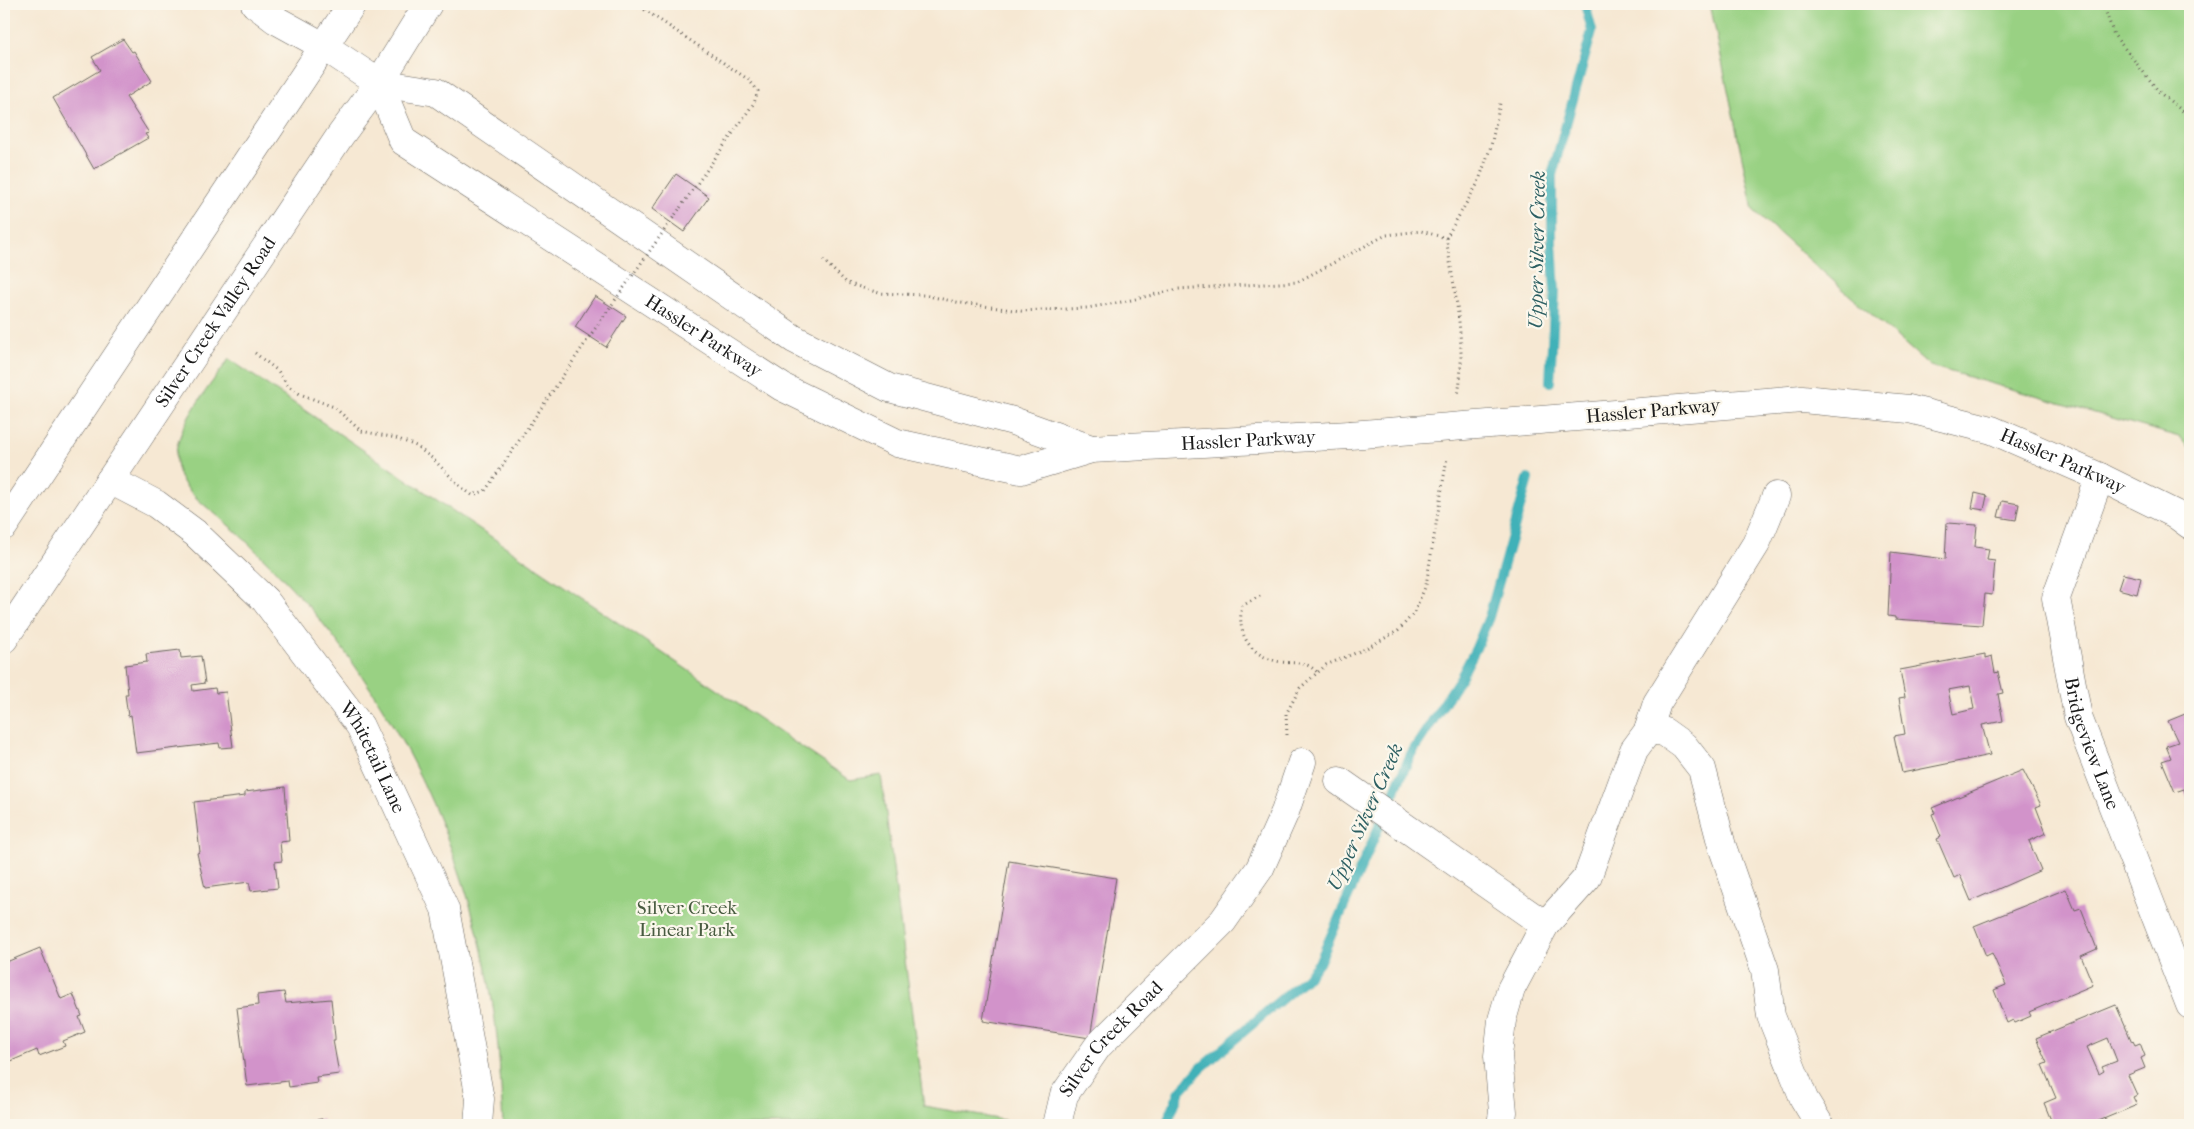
<svg xmlns="http://www.w3.org/2000/svg" width="2194" height="1129" font-family="'IM FELL French Canon',serif">
	<rect width="100%" height="100%" fill="#fbf7ec"/>
	<filter id="ink" filterUnits="userSpaceOnUse"><feTurbulence type="fractalNoise" baseFrequency=".02" numOctaves="2"/><feDisplacementMap in="SourceGraphic" scale="10" xChannelSelector="R" yChannelSelector="G"/><feConvolveMatrix kernelMatrix="1 2 1 2 8 2 1 2 1" color-interpolation-filters="sRGB"/></filter>
	<filter id="wash" filterUnits="userSpaceOnUse"><feTurbulence type="fractalNoise" baseFrequency=".0096" numOctaves="4" result="noise"/><feDisplacementMap in="SourceGraphic" scale="20" xChannelSelector="R" yChannelSelector="G"/><feGaussianBlur stdDeviation="1.12" result="paint"/><feColorMatrix in="noise" values="0 0 0 0 0 0 0 0 0 0 0 0 0 0 0 0 0 1.4 0 .05"/><feComposite in="paint" operator="in"/></filter>
	<g filter="url(#wash)">
		<rect width="100%" height="100%" fill="#f6e8d3"/>
		<g fill="#99d183" stroke="#5a7650">
			<path d="M 1710,4 L 2190,4 L 2190,449 L 2179,437 L 1930,366 L 1753,210 Z"/>
			<path d="M 229,359 L 850,780 L 881,775 L 924,1106 L 1032,1125 L 503,1125 C 501,1086 499,1045 493,1006 C 469,858 403,714 304,601 C 289,585 274,568 258,553 C 248,543 237,532 226,523 C 208,507 183,492 177,468 C 168,434 210,386 229,359 Z"/>
		</g>
		<g fill="none" stroke-linecap="round" stroke-linejoin="round">
			<g stroke="#40b1b8" stroke-width="10">
				<path d="M 1550,382 L 1555,291 L 1552,243 L 1552,175 L 1592,31 L 1585,4"/>
				<path d="M 1166,1125 L 1180,1091 L 1201,1068 L 1305,979 L 1319,963 L 1411,754 L 1461,677 L 1476,648 L 1489,617 L 1528,479"/>
			</g>
		</g>
		<g id="blocks">
			<g fill="#d293ca" fill-rule="evenodd">
				<path d="M 123,39 L 132,52 L 134,51 L 152,81 L 126,97 L 149,133 L 145,134 L 148,138 L 94,169 L 53,98 L 100,70 L 92,57 Z"/>
				<path d="M 676,174 L 709,197 L 684,232 L 652,209 Z"/>
				<path d="M 595,296 L 626,316 L 606,347 L 575,327 Z"/>
				<path d="M 1975,493 L 1987,496 L 1984,510 L 1972,508 Z"/>
				<path d="M 2002,501 L 2019,504 L 2016,520 L 1998,517 Z"/>
				<path d="M 1947,523 L 1977,525 L 1975,547 L 1989,549 L 1987,560 L 1995,561 L 1992,595 L 1985,594 L 1982,625 L 1895,619 L 1895,617 L 1888,616 L 1891,552 L 1945,559 Z"/>
				<path d="M 2123,574 L 2141,578 L 2137,594 L 2118,589 Z"/>
				<path d="M 180,650 L 181,658 L 201,656 L 205,683 L 192,685 L 193,691 L 215,688 L 216,693 L 226,692 L 233,747 L 220,748 L 219,743 L 136,753 L 131,715 L 128,716 L 125,694 L 128,694 L 125,665 L 147,662 L 146,654 Z"/>
				<path d="M 1985,654 L 1985,658 L 1992,656 L 1995,673 L 1998,672 L 2003,693 L 1998,694 L 2003,721 L 1982,725 L 1990,755 L 1902,773 L 1894,736 L 1905,734 L 1899,698 L 1905,697 L 1900,670 ZM 1970,686 L 1974,709 L 1953,714 L 1948,690 Z"/>
				<path d="M 2190,712 L 2190,804 L 2184,789 L 2175,792 L 2162,761 L 2171,758 L 2166,746 L 2178,742 L 2168,721 Z"/>
				<path d="M 2023,770 L 2041,805 L 2036,807 L 2046,833 L 2029,841 L 2041,870 L 1971,901 L 1960,875 L 1954,878 L 1937,839 L 1941,837 L 1932,814 L 1935,813 L 1932,808 Z"/>
				<path d="M 285,787 L 289,841 L 280,842 L 282,861 L 275,862 L 278,888 L 251,891 L 249,882 L 205,888 L 197,853 L 200,852 L 194,802 L 245,796 L 245,792 Z"/>
				<path d="M 1009,861 L 1116,878 L 1090,1038 L 983,1021 Z"/>
				<path d="M 2066,889 L 2075,910 L 2081,908 L 2097,949 L 2081,956 L 2093,985 L 2029,1012 L 2031,1016 L 2015,1023 L 2013,1020 L 2007,1023 L 1994,990 L 2006,985 L 1992,953 L 1986,956 L 1974,926 Z"/>
				<path d="M 40,948 L 61,999 L 73,994 L 82,1016 L 79,1017 L 85,1032 L 63,1041 L 65,1046 L 39,1056 L 37,1050 L 4,1064 L 4,963 Z"/>
				<path d="M 284,992 L 286,1003 L 331,999 L 335,1037 L 335,1040 L 333,1040 L 339,1074 L 316,1077 L 317,1083 L 289,1087 L 288,1081 L 247,1086 L 237,1008 L 258,1005 L 257,995 Z"/>
				<path d="M 2116,1005 L 2132,1042 L 2133,1041 L 2135,1045 L 2140,1043 L 2145,1056 L 2141,1058 L 2145,1068 L 2128,1075 L 2137,1095 L 2133,1097 L 2137,1105 L 2089,1125 L 2053,1125 L 2044,1103 L 2056,1098 L 2042,1065 L 2047,1063 L 2036,1038 ZM 2108,1038 L 2117,1061 L 2102,1067 L 2104,1071 L 2099,1074 L 2087,1047 Z"/>
				<path d="M 322,1119 L 323,1125 L 286,1125 L 285,1124 Z"/>
			</g>
		</g>
	</g>
	<g filter="url(#ink)">
		<use href="#blocks" fill-opacity="0" stroke="#68635c" stroke-width="1"/>
		<g fill="none" stroke-linecap="round" stroke-linejoin="round">
			<g stroke="#68635c" stroke-width="29">
				<g id="minor">
					<path d="M 255,4 L 276,20 L 325,47 L 379,83 L 436,92 L 794,339 L 889,388 L 1013,421 L 1091,449"/>
					<path id="s1" d="M 379,83 L 403,141 L 782,387 L 897,443 L 1021,470 L 1091,449 L 1350,435"/>
					<path id="s2" d="M 1653,411 L 1802,399 L 1909,409 L 1992,430 L 2100,477 L 2175,514 L 2190,525"/>
					<path id="s3" d="M 2100,477 L 2056,598 L 2078,717 L 2190,1005"/>
					<path id="s4" d="M 110,480 L 156,504 L 195,533 L 265,600 L 360,726 L 445,909 L 480,1099 L 478,1125"/>
					<path d="M 1648,731 L 1663,731 L 1684,746 L 1702,769 L 1722,846 L 1765,970 L 1771,1016 L 1804,1099 L 1820,1125"/>
					<path d="M 1339,781 L 1545,925"/>
					<path id="s5" d="M 1057,1125 L 1064,1095 L 1098,1046 L 1223,921 L 1260,868 L 1285,812 L 1302,762"/>
					<path d="M 1501,1125 L 1503,1112 L 1498,1056 L 1502,1020 L 1511,989 L 1545,925 L 1587,878 L 1634,750 L 1648,731 L 1657,703 L 1756,544 L 1776,496"/>
				</g>
			</g>
			<g stroke="#68635c" stroke-width="29">
				<g id="major">
					<path d="M 4,526 L 352,4"/>
					<path id="s6" d="M 4,639 L 340,136 L 379,83 L 428,4"/>
				</g>
			</g>
			<g stroke="#68635c" stroke-width="3" stroke-dasharray="1 4" stroke-linecap="butt">
				<path d="M 636,4 L 749,80 L 758,91 L 754,103 L 680,208"/>
				<path d="M 760,4 L 772,4"/>
				<path d="M 2103,4 L 2114,35 L 2160,93 L 2190,117"/>
				<path d="M 1446,238 L 1478,183 L 1491,146 L 1500,103"/>
				<path d="M 823,260 L 847,283 L 879,293 L 924,295 L 961,303 L 1021,311 L 1087,308 L 1127,301 L 1178,289 L 1297,282 L 1386,235 L 1421,231 L 1446,238 C 1454,289 1467,343 1458,395"/>
				<path d="M 255,353 L 278,371 L 288,386 L 300,394 L 334,407 L 361,431 L 396,438 L 416,446 L 432,458 L 461,487 L 472,495 L 485,491 L 592,333"/>
				<path d="M 1260,596 L 1242,606 C 1236,635 1251,657 1281,662 C 1296,664 1305,660 1317,672"/>
				<path d="M 1287,735 L 1286,714 L 1300,688 L 1326,665 L 1363,650 L 1398,631 L 1414,613 L 1426,585 L 1447,458"/>
			</g>
			<use href="#minor" stroke="#fff" stroke-width="28"/>
			<use href="#major" stroke="#fff" stroke-width="28"/>
			<g stroke="#68635c" stroke-width="29" stroke-linecap="butt">
				<path id="minor-bridge" d="M 1350,435 L 1653,411"/>
			</g>
			<path stroke="#68635c" stroke-width="3" stroke-dasharray="1 4" stroke-linecap="butt" d="M 592,333 L 680,208"/>
			<use href="#minor-bridge" stroke="#fff" stroke-width="28"/>
		</g>
	</g>
	<g text-anchor="middle" dominant-baseline="central" stroke-width="4.5" stroke-linejoin="round" paint-order="stroke">
		<g font-size="19" fill="#1c1c1c" stroke="#fbf7ec">
			<text stroke="none"><textPath href="#s6" startOffset="381">Silver Creek Valley Road</textPath></text>
			<text stroke="none"><textPath href="#s1" startOffset="421">Hassler Parkway</textPath></text>
			<text transform="translate(1653 411) rotate(-5)">Hassler Parkway</text>
			<text stroke="none"><textPath href="#s1" startOffset="1000">Hassler Parkway</textPath></text>
			<text stroke="none"><textPath href="#s2" startOffset="420">Hassler Parkway</textPath></text>
			<text stroke="none"><textPath href="#s3" startOffset="279">Bridgeview Lane</textPath></text>
			<text stroke="none"><textPath href="#s4" startOffset="389">Whitetail Lane</textPath></text>
			<text stroke="none"><textPath href="#s5" startOffset="104">Silver Creek Road</textPath></text>
		</g>
		<g font-size="19" fill="#485b40" stroke="#fbf7ec">
			<text x="687" y="908">Silver Creek<tspan x="687" dy="22">Linear Park</tspan></text>
		</g>
		<g font-size="20" font-style="italic" fill="#2c5f62" stroke="#fbf7ec">
			<text transform="translate(1537 250) rotate(-89)">Upper Silver Creek</text>
			<text transform="translate(1365 817) rotate(-66)">Upper Silver Creek</text>
		</g>
	</g>
	<rect width="2194" height="1129" fill="none" stroke="#fbf7ec" stroke-width="20"/>
</svg>
